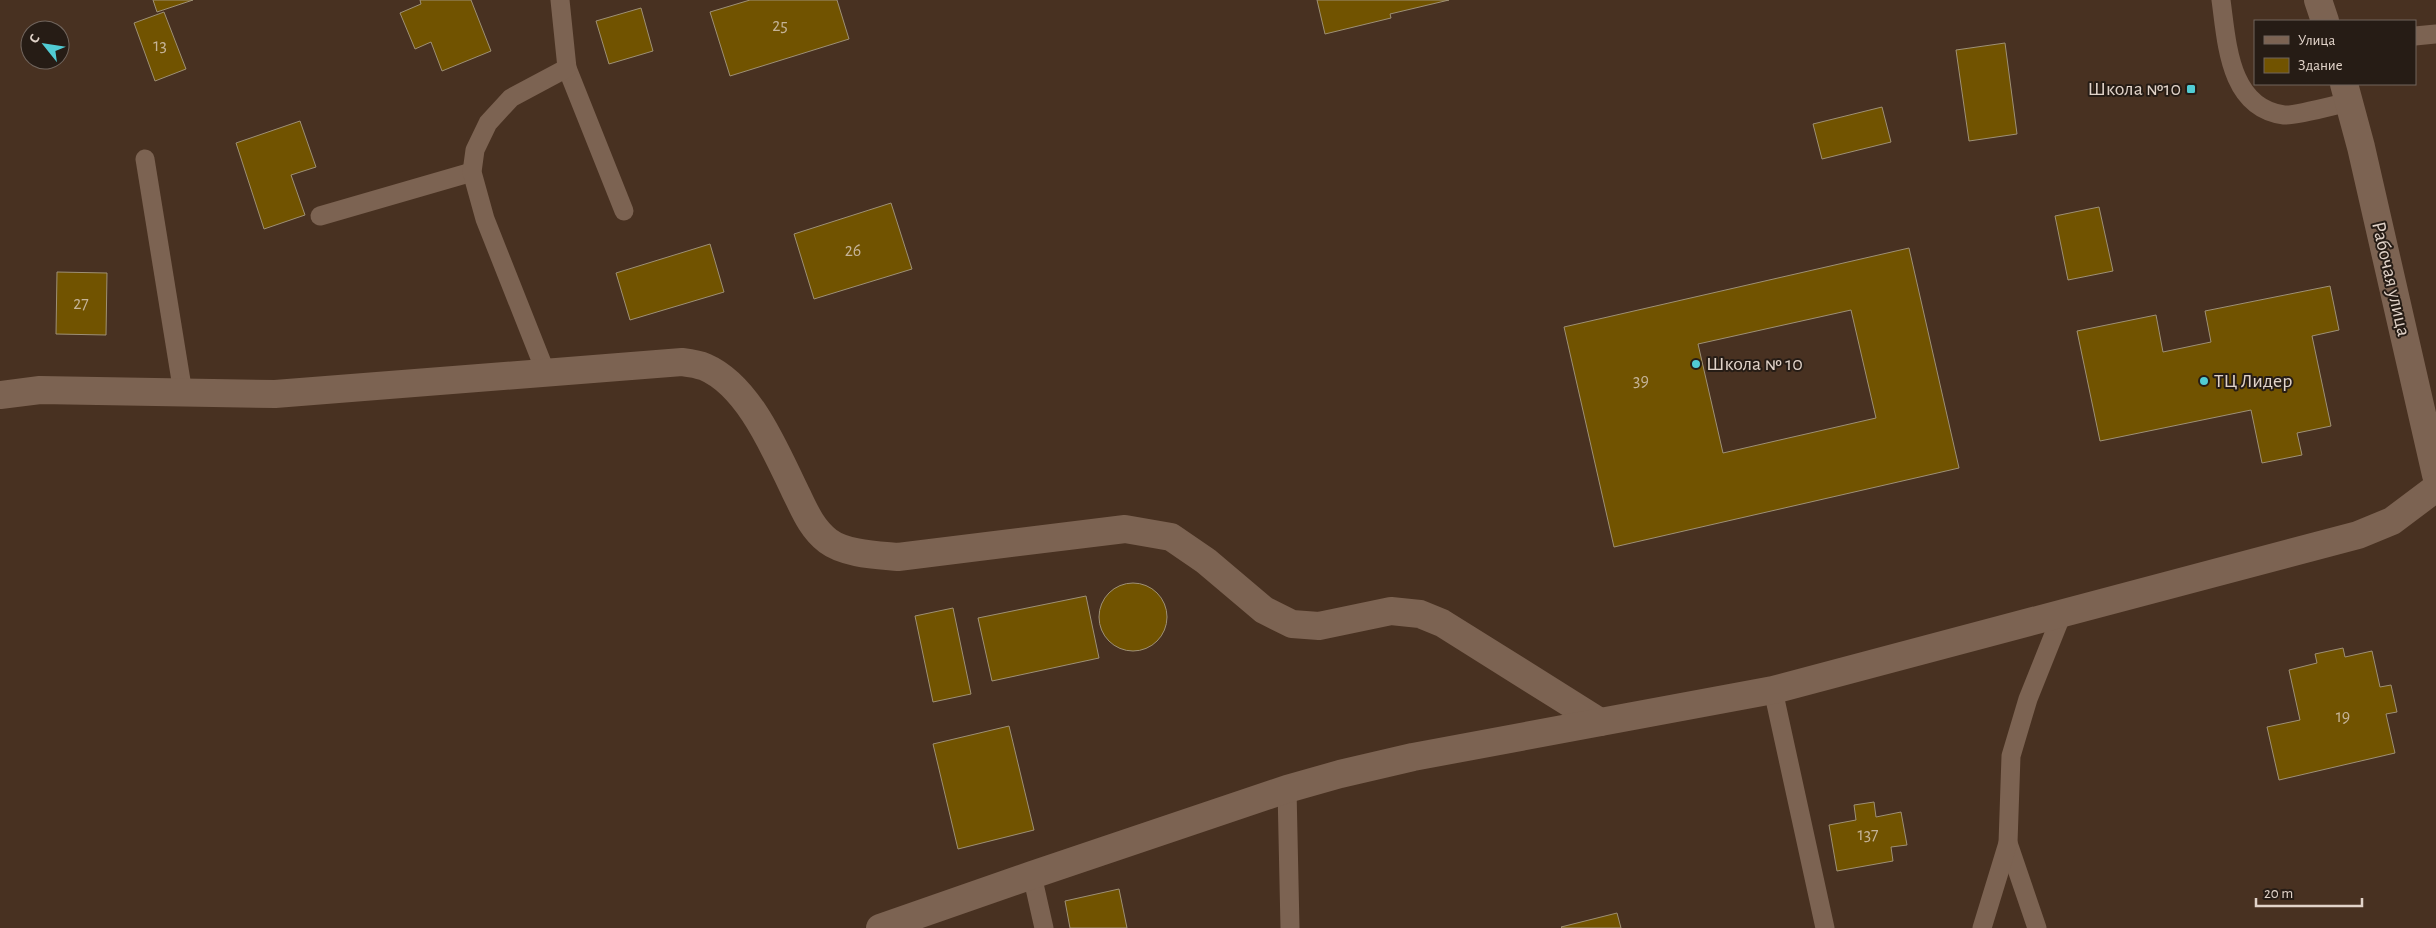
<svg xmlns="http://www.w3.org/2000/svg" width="2436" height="928" font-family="'Alegreya Sans',sans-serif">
	<rect width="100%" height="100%" fill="#483121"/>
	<g fill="#715300" stroke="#9e9075" fill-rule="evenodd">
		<path d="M 153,0 L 193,0 L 157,12 Z"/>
		<path d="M 420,0 L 471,0 L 491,51 L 442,71 L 431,42 L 415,49 L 400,13 L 421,4 Z"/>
		<path d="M 750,0 L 837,0 L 849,39 L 730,76 L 710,12 Z"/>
		<path d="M 1317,0 L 1449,0 L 1390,14 L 1391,18 L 1325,34 Z"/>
		<path d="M 641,8 L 653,51 L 609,64 L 596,21 Z"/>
		<path d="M 164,12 L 186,69 L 155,81 L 134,23 Z"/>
		<path d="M 2005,43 L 2017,134 L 1969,141 L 1956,50 Z"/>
		<path d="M 1882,107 L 1891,142 L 1822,159 L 1813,124 Z"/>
		<path d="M 300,121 L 316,167 L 291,175 L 305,215 L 264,229 L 236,143 Z"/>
		<path d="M 891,203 L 912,269 L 814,299 L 794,234 Z"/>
		<path d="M 2099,207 L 2113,271 L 2068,280 L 2055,216 Z"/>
		<path d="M 710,244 L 724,292 L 630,320 L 616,273 Z"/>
		<path d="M 1909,248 L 1959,468 L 1614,547 L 1564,327 ZM 1851,310 L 1876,418 L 1723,453 L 1698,344 Z"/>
		<path d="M 57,272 L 107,273 L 106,335 L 56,334 Z"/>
		<path d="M 2330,286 L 2339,330 L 2312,336 L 2331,426 L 2297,433 L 2302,455 L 2262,463 L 2251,410 L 2100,441 L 2077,331 L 2156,315 L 2163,352 L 2211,342 L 2205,311 Z"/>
		<circle cx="1133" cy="617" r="34"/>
		<path d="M 1086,596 L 1099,658 L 992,681 L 978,618 Z"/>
		<path d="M 953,608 L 971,694 L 933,702 L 915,616 Z"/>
		<path d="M 2343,648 L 2345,657 L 2372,651 L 2380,687 L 2391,685 L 2397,712 L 2386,714 L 2395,753 L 2279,780 L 2267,727 L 2300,720 L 2289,670 L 2317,663 L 2315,654 Z"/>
		<path d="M 1009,726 L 1034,830 L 958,849 L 933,744 Z"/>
		<path d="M 1874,802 L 1876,817 L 1901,812 L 1907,845 L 1891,847 L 1893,861 L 1837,871 L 1829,825 L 1856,820 L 1854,805 Z"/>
		<path d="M 1119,889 L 1127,928 L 1070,928 L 1065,901 Z"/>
		<path d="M 1617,913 L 1621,928 L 1562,928 L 1561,927 Z"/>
	</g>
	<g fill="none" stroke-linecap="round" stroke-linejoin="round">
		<g stroke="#7c6352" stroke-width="19">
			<path d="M 2221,0 C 2227,43 2229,108 2284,115 C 2295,116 2335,105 2349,102"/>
			<path d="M 2415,36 L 2436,34"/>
			<path d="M 567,68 L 624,211"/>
			<path d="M 145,159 L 183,393"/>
			<path d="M 320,216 L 472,172"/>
			<path d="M 546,373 L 485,219 L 472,172 L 475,150 L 488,123 L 511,98 L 567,68 L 560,0"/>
			<path d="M 1773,690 L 1825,928"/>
			<path d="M 1287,789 L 1290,928"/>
			<path d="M 2008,843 L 2037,928"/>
			<path d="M 1032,875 L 1044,928"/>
			<path d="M 1982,928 L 2008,843 L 2011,756 L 2028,699 L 2062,614"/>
		</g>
		<g stroke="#7c6352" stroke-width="28">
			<path d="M 2318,0 L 2325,21"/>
			<path d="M 2344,84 L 2361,147 L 2436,475"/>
			<path d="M 0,395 L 40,390 L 275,394 L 682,362 C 690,363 698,364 705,367 C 749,386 775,450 795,491 C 804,509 811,528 828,541 C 845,554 877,555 898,557 L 1125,529 L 1171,537 L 1206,561 L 1264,610 L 1292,624 L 1319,626 L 1391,611 L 1420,614 L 1442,623 L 1600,722"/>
			<path d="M 880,928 L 1032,875 L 1287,789 L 1340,774 L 1413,757 L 1773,690 L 2358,535 L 2392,521 L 2436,488"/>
		</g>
	</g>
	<g fill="#51ccd4" stroke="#261c15" stroke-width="2">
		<rect x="2186" y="84" width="10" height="10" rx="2.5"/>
		<circle cx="1696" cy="364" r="5"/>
		<circle cx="2204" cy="381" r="5"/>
	</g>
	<g text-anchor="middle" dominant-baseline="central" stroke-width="4" stroke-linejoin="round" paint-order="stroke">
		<g font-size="18" fill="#c5b397">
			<text x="780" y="26">25</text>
			<text x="160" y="46">13</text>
			<text x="853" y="251">26</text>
			<text x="81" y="304">27</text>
			<text x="1641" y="381">39</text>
			<text x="2343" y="717">19</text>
			<text x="1868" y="835">137</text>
		</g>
		<g font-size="20" fill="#e1d3c9" stroke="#261c15" text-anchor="start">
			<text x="2181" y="89" text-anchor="end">Школа №10</text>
			<text x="1706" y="364">Школа № 10</text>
			<text x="2214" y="381">ТЦ Лидер</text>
		</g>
		<g font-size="20" fill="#e1d3c9" stroke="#261c15">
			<text transform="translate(2391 279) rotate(77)">Рабочая улица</text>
		</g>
	</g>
	<rect x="2254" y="20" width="162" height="65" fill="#261c15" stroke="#71655d"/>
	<rect x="2264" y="36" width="25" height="8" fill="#7c6352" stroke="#71655d"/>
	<text x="2298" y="45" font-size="15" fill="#e1d3c9">Улица</text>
	<rect x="2264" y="58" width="25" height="15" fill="#715300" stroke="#71655d"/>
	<text x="2298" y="70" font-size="15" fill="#e1d3c9">Здание</text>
	<g transform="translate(45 45) rotate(300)"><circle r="24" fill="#261c15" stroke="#71655d"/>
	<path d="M0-4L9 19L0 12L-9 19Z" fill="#51ccd4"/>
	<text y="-8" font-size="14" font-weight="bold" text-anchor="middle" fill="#e1d3c9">С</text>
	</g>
	<path d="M2256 898v8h106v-8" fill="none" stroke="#e1d3c9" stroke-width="2.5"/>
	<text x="2264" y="898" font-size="15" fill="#e1d3c9" stroke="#261c15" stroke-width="4" paint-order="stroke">20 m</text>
</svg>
